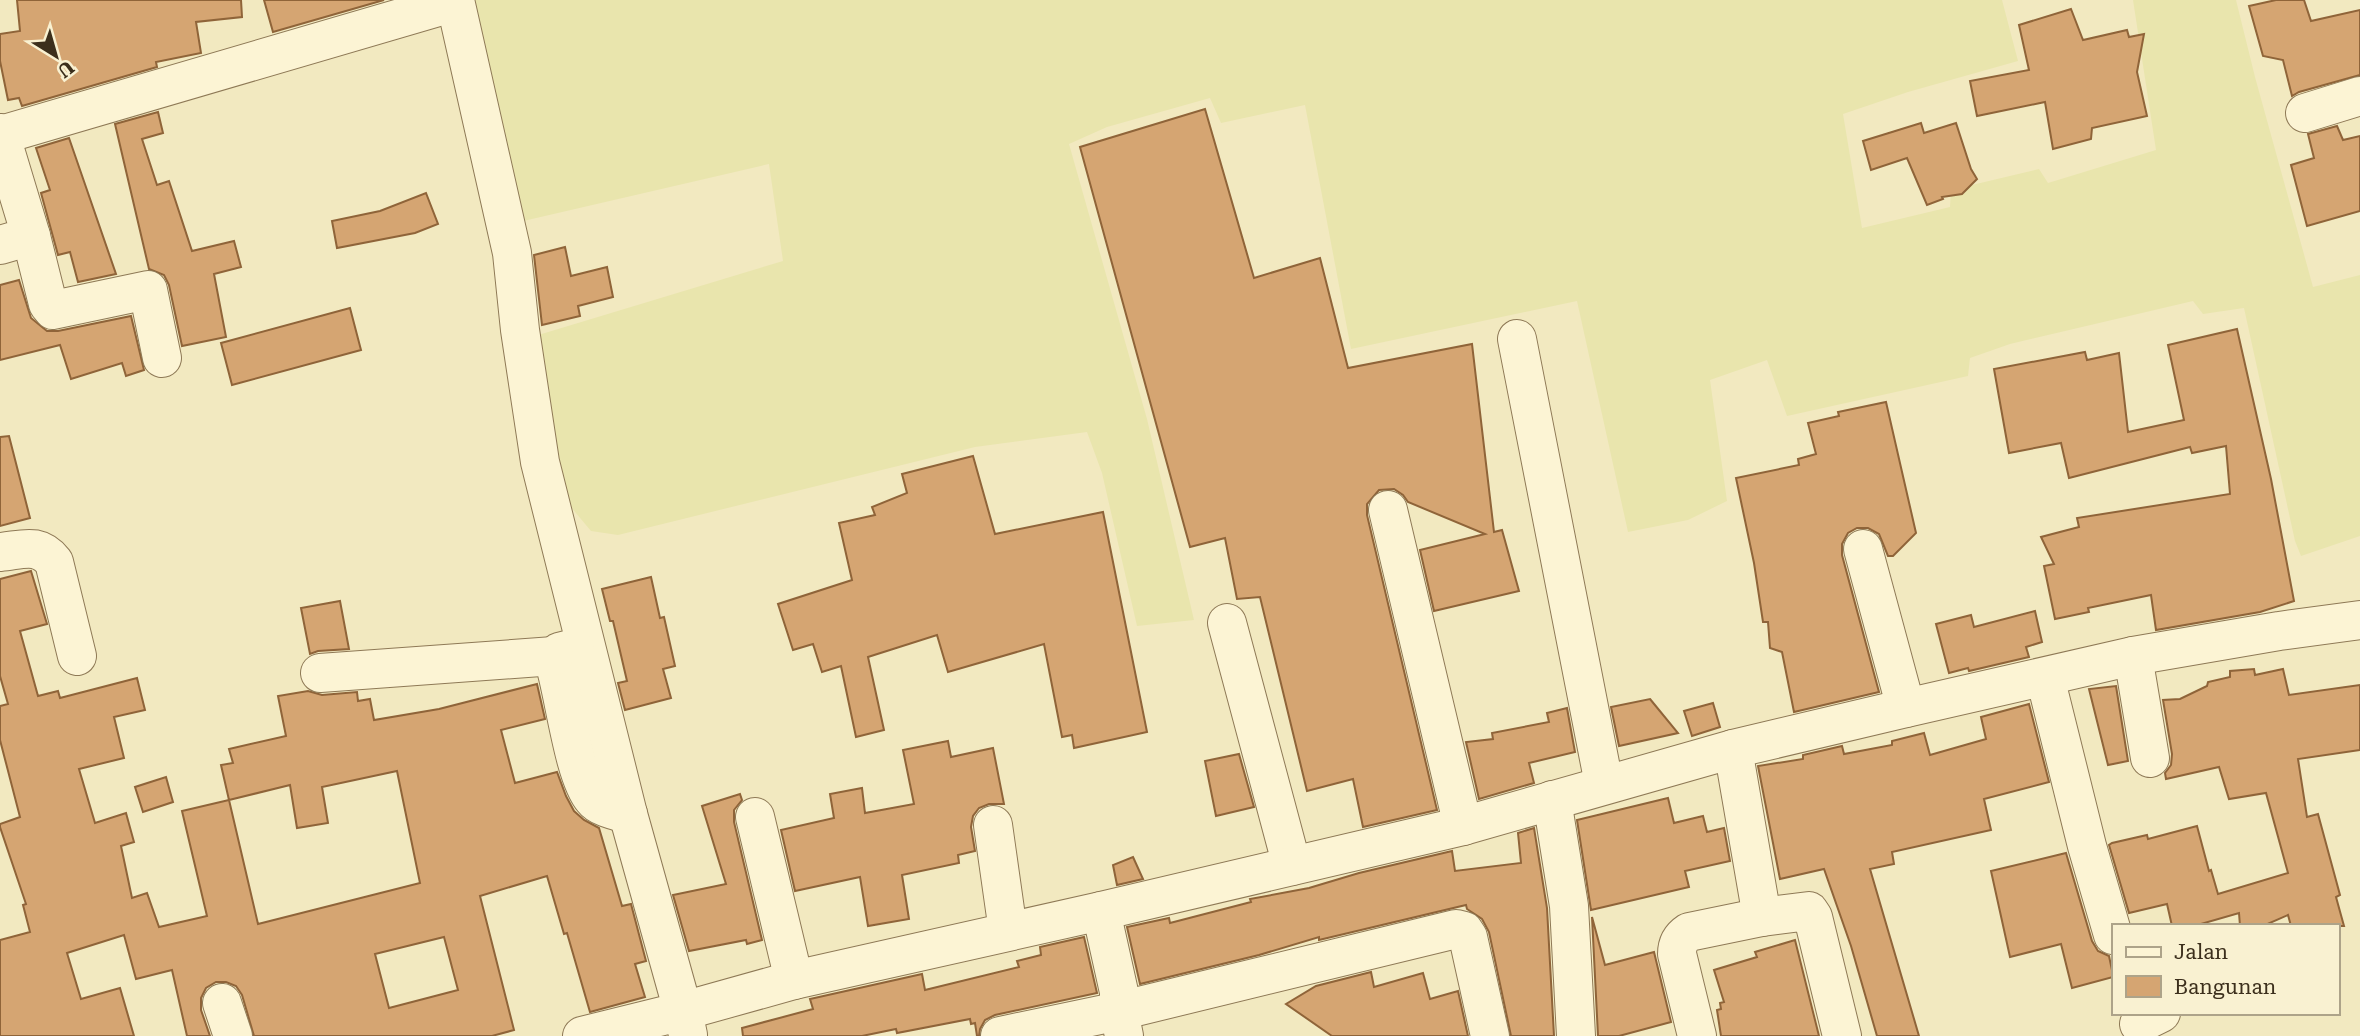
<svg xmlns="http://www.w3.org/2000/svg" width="2360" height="1036" font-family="'Roboto Serif',serif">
	<rect width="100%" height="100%" fill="#f2e9c0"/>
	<path fill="#e9e5ad" d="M 470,0 L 2002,0 L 2018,61 L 1908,92 L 1843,114 L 1862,228 L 1950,207 L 1951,190 L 2039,169 L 2048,183 L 2156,150 L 2133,0 L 2236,0 L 2255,77 L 2313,287 L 2360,275 L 2360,536 L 2301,556 L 2295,541 L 2244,308 L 2203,314 L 2193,301 L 2010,344 L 1970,358 L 1968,376 L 1787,416 L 1767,360 L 1710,380 L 1727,501 L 1688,520 L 1628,532 L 1577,301 L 1351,349 L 1305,105 L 1221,123 L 1210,98 L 1107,127 L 1069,144 L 1147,419 L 1194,620 L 1137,626 L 1102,473 L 1087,432 L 975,447 L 618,535 L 591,531 L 560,494 L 535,336 L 783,261 L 769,164 L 519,222 Z"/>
	<g fill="#d5a572" stroke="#8f6439" stroke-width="2" fill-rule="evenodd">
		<path d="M 17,0 L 241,0 L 242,17 L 196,22 L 201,53 L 156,62 L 157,67 L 22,106 L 19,98 L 8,100 L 0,61 L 0,34 L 20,31 Z"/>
		<path d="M 264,0 L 384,0 L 273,32 Z"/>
		<path d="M 2276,0 L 2304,0 L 2311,21 L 2360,10 L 2360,75 L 2299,92 L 2292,96 L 2283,60 L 2263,56 L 2249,6 Z"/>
		<path d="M 2071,9 L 2083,40 L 2127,30 L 2129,37 L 2144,34 L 2137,72 L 2147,116 L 2092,128 L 2091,139 L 2053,149 L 2045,102 L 1977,116 L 1970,81 L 2029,70 L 2019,25 Z"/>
		<path d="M 1205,109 L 1254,278 L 1320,258 L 1348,368 L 1472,344 L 1494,532 L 1502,530 L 1519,591 L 1434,611 L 1420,550 L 1485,534 L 1408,502 L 1403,495 L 1394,489 L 1379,490 L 1367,504 L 1367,515 L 1437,810 L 1363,827 L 1353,779 L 1307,791 L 1260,597 L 1237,599 L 1225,538 L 1190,547 L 1080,147 Z"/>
		<path d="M 158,112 L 163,133 L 142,139 L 157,185 L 169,181 L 192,251 L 234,241 L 241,267 L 214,274 L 226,337 L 182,346 L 169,285 L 164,275 L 149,269 L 115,124 Z"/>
		<path d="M 1921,123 L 1924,133 L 1956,123 L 1971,169 L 1977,179 L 1962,194 L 1942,197 L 1943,199 L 1927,205 L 1907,158 L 1871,170 L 1863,141 Z"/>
		<path d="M 2337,126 L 2343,140 L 2360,136 L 2360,211 L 2307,226 L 2291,165 L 2314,158 L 2308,134 Z"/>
		<path d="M 69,138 L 116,274 L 78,282 L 70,252 L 58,255 L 41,193 L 50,190 L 36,148 Z"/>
		<path d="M 426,193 L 438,224 L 415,233 L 337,248 L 332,221 L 380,211 Z"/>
		<path d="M 565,247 L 571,276 L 607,267 L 613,297 L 578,306 L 580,316 L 542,325 L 534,255 Z"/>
		<path d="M 19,280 L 31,318 L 47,331 L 58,331 L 131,316 L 144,370 L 126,376 L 122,363 L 71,379 L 60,345 L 0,360 L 0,285 Z"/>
		<path d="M 350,308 L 361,350 L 232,385 L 221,343 Z"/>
		<path d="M 2237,329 L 2271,479 L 2294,601 L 2260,612 L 2156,630 L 2151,595 L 2088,608 L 2089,612 L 2055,619 L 2044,566 L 2054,564 L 2041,537 L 2079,527 L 2077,518 L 2230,494 L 2226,446 L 2192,453 L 2190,447 L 2069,478 L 2061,443 L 2009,453 L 1994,369 L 2085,352 L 2087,360 L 2119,353 L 2128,432 L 2184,420 L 2168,345 Z"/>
		<path d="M 1886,402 L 1916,533 L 1893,556 L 1888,556 L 1879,534 L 1868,528 L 1857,528 L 1848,533 L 1842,544 L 1842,555 L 1879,692 L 1794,712 L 1782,652 L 1770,648 L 1768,622 L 1763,622 L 1754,563 L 1736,478 L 1799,465 L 1798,459 L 1816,454 L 1808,423 L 1839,416 L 1838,412 Z"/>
		<path d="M 9,436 L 30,518 L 0,526 L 0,437 Z"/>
		<path d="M 973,456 L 995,534 L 1103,512 L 1147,732 L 1074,748 L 1072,735 L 1062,737 L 1044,644 L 948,672 L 937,635 L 868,657 L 884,730 L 856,737 L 841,666 L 822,672 L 813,644 L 793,650 L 778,604 L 852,580 L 839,523 L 875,515 L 872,507 L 907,493 L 902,474 Z"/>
		<path d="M 31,571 L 47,624 L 20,631 L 38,696 L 58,691 L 60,698 L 137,678 L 145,710 L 114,717 L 124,758 L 79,769 L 95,823 L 126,813 L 134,842 L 121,846 L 132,898 L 147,893 L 159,927 L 207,916 L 182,811 L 229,800 L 221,765 L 233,763 L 229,749 L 286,736 L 278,696 L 308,691 L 322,695 L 357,692 L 358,701 L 370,699 L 374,720 L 439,709 L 537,684 L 545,719 L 501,730 L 515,783 L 557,772 L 566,796 L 574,811 L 584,820 L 599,828 L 622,906 L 631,904 L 646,961 L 635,964 L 645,997 L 590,1012 L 567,933 L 564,934 L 547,876 L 480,896 L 514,1030 L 492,1036 L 254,1036 L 242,995 L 236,986 L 226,982 L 216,982 L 206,988 L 201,998 L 201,1010 L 210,1036 L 187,1036 L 172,970 L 136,979 L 124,935 L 67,953 L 81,999 L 120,988 L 134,1036 L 0,1036 L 0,940 L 30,932 L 23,905 L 26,904 L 0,827 L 0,824 L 20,817 L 0,740 L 0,706 L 8,704 L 0,676 L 0,579 ZM 397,771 L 420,883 L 258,924 L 229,800 L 290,785 L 297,828 L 328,823 L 322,787 ZM 444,937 L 458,990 L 389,1008 L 375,954 Z"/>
		<path d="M 651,577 L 660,618 L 664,617 L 675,666 L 663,669 L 671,698 L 625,710 L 618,683 L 627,681 L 613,621 L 610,621 L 602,589 Z"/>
		<path d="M 340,601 L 349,649 L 318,651 L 310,654 L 301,608 Z"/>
		<path d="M 2035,611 L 2042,642 L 2026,647 L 2029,657 L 1969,671 L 1968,668 L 1949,673 L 1936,624 L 1971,615 L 1974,627 Z"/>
		<path d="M 2254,669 L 2255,675 L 2283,669 L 2289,695 L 2360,685 L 2360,750 L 2298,759 L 2307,817 L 2318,814 L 2340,895 L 2336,897 L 2344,926 L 2291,926 L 2288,915 L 2263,926 L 2240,926 L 2239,913 L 2194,926 L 2172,926 L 2167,904 L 2129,913 L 2109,845 L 2112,843 L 2147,835 L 2148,839 L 2197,826 L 2209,871 L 2211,870 L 2218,894 L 2288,873 L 2266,793 L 2229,799 L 2219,767 L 2166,779 L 2165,773 L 2171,765 L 2172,754 L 2163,700 L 2180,699 L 2207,686 L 2208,682 L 2230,677 L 2230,671 Z"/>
		<path d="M 2116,686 L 2128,761 L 2108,765 L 2089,689 Z"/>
		<path d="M 1650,699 L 1678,733 L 1619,746 L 1611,707 Z"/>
		<path d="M 1713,703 L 1720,727 L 1692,736 L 1684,711 Z"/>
		<path d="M 2029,704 L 2049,782 L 1984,799 L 1991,830 L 1892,852 L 1894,864 L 1870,869 L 1919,1036 L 1877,1036 L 1851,946 L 1824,869 L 1780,879 L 1758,766 L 1803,759 L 1803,755 L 1842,746 L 1844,754 L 1892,745 L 1892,741 L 1924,733 L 1930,755 L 1986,739 L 1981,717 Z"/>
		<path d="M 1567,708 L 1575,752 L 1529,763 L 1534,783 L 1479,799 L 1466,742 L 1493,739 L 1492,733 L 1549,722 L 1547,713 Z"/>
		<path d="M 948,741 L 951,757 L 993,748 L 1004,804 L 989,804 L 979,808 L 973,816 L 971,827 L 975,851 L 958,855 L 959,863 L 902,875 L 909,919 L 868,926 L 860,877 L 795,891 L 781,830 L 834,818 L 830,794 L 862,788 L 865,813 L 914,804 L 903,750 Z"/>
		<path d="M 1239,754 L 1254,807 L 1216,816 L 1205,761 Z"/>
		<path d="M 166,777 L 173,802 L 143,812 L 135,787 Z"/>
		<path d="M 740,794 L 742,800 L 734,810 L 734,822 L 762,940 L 747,944 L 746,940 L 689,951 L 673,895 L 726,884 L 702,806 Z"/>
		<path d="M 1668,798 L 1674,823 L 1703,816 L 1707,832 L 1724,828 L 1730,861 L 1685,871 L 1689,887 L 1591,910 L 1577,820 Z"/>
		<path d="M 1534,828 L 1547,908 L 1554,1036 L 1511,1036 L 1489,932 L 1482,919 L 1467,909 L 1466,905 L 1319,940 L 1319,937 L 1259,955 L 1140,984 L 1127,927 L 1169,918 L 1170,923 L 1251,902 L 1250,899 L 1309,888 L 1359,873 L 1452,851 L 1455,871 L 1521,863 L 1518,833 Z"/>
		<path d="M 2066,853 L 2092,941 L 2098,951 L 2109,956 L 2113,975 L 2113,977 L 2072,988 L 2061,944 L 2010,957 L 1991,871 Z"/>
		<path d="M 1133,857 L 1143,879 L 1117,885 L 1113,865 Z"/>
		<path d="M 1592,917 L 1605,965 L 1654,952 L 1671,1022 L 1619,1036 L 1598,1036 Z"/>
		<path d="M 1084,937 L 1097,993 L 995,1015 L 985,1020 L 980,1029 L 979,1036 L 977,1036 L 975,1023 L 971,1024 L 970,1019 L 897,1033 L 896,1029 L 862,1036 L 743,1036 L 742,1028 L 813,1009 L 810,999 L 922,974 L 925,990 L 1019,967 L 1017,961 L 1041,955 L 1040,947 Z"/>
		<path d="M 1795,940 L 1819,1036 L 1721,1036 L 1717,1010 L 1721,1009 L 1720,1003 L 1724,1002 L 1714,970 L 1757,957 L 1755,952 Z"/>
		<path d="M 1371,972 L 1374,987 L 1423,973 L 1430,999 L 1458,991 L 1468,1036 L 1332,1036 L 1286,1004 L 1316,986 Z"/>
	</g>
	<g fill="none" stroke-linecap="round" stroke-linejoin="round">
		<g stroke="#8e7956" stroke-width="40">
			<g id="minor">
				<path d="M 455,0 L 512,253 L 520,330 L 540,462 L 628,814 L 683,1011 L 688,1035"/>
				<path d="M 2305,113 L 2360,96"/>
				<path d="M 0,133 L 31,236 L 0,245"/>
				<path d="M 1,135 L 455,2"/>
				<path d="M 31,236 L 48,304 L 53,310 L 148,290 L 162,358"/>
				<path d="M 1517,339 L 1604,784"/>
				<path d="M 1388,510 L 1463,826"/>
				<path d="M 1863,549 L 1906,708"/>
				<path d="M 0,552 C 23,550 38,542 54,562 L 77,656"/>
				<path d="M 1227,623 L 1292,866"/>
				<path d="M 575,648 L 559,652 L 553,658 C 564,691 573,776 593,799 C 600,808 617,811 628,814"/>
				<path d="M 2133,656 L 2150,758"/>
				<path d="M 320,673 L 554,656"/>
				<path d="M 2045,677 L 2087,846 L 2113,935"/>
				<path d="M 1733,749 L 1762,917"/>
				<path d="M 1552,800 L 1569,906 L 1576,1036"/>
				<path d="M 755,817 L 794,980"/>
				<path d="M 993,825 L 1008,931"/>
				<path d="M 1101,911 L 1119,992 L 1119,1011 L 1124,1036"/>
				<path d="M 222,1003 L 233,1036"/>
				<path d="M 2139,1024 L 2161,1013"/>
				<path d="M 582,1036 L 683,1011 L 794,980 L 1101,911 L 1463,826 L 1733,749 L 1906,708 L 2133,656 L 2279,631 L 2360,620"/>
				<path d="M 1000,1036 L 1119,1011 L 1456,929 L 1464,931 L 1468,937 L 1490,1036"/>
				<path d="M 1697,1036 L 1677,954 C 1677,944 1680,938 1689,932 L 1762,917 L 1809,911 L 1813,917 L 1842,1036"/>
			</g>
		</g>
		<use href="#minor" stroke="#fcf4d4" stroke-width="38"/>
	</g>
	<rect x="2112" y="924" width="228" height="91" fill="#f9f1d1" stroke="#ada389" stroke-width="2"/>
	<rect x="2126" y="947" width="35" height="10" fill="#fcf4d4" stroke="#ada389" stroke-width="2"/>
	<text x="2174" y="959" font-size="21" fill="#3c2f1c">Jalan</text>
	<rect x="2126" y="976" width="35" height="21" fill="#d5a572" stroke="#ada389" stroke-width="2"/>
	<text x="2174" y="994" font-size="21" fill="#3c2f1c">Bangunan</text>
	<g transform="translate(56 56) rotate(143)" stroke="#f9f1d1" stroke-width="5" paint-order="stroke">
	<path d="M0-5L12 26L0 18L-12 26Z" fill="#3c2f1c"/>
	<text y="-10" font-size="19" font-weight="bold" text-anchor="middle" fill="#3c2f1c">U</text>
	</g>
</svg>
